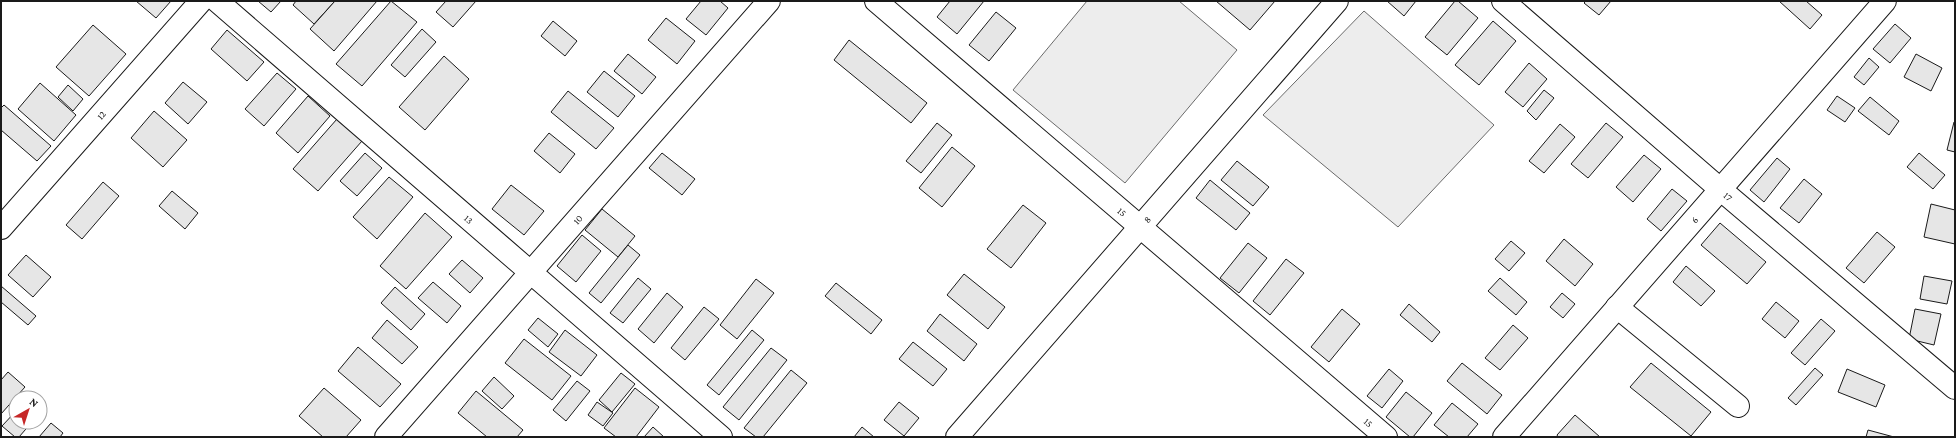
<svg xmlns="http://www.w3.org/2000/svg" width="1956" height="438" font-family="'Crimson Pro',serif">
	<rect width="100%" height="100%" fill="#fff"/>
	<g fill="#ededed" stroke="#6a6a6a">
		<path d="M 1087,1 L 1179,1 L 1237,50 L 1125,183 L 1013,90 Z"/>
		<path d="M 1364,11 L 1494,125 L 1398,227 L 1263,115 Z"/>
	</g>
	<g fill="#e6e6e6" stroke="#1a1a1a">
		<path d="M 136,1 L 171,1 L 156,18 Z"/>
		<path d="M 258,1 L 281,1 L 271,12 Z"/>
		<path d="M 296,1 L 335,1 L 314,24 L 293,5 Z"/>
		<path d="M 335,1 L 377,1 L 334,51 L 310,29 Z"/>
		<path d="M 391,1 L 417,22 L 362,86 L 336,64 Z"/>
		<path d="M 446,1 L 476,1 L 453,27 L 436,12 Z"/>
		<path d="M 701,1 L 720,1 L 728,8 L 706,35 L 686,19 Z"/>
		<path d="M 950,1 L 984,1 L 957,34 L 937,17 Z"/>
		<path d="M 1216,1 L 1275,1 L 1250,30 Z"/>
		<path d="M 1387,1 L 1416,1 L 1404,16 Z"/>
		<path d="M 1455,1 L 1458,1 L 1478,18 L 1447,55 L 1425,37 Z"/>
		<path d="M 1586,1 L 1611,1 L 1599,15 L 1584,3 Z"/>
		<path d="M 1779,1 L 1806,1 L 1822,15 L 1810,29 Z"/>
		<path d="M 996,12 L 1016,28 L 989,61 L 969,45 Z"/>
		<path d="M 666,18 L 695,41 L 677,64 L 648,40 Z"/>
		<path d="M 553,21 L 577,41 L 565,56 L 541,36 Z"/>
		<path d="M 1493,21 L 1516,41 L 1479,85 L 1455,65 Z"/>
		<path d="M 1895,24 L 1911,38 L 1890,63 L 1873,49 Z"/>
		<path d="M 93,25 L 126,54 L 89,96 L 56,67 Z"/>
		<path d="M 422,29 L 436,42 L 405,77 L 391,65 Z"/>
		<path d="M 227,30 L 264,62 L 247,81 L 211,49 Z"/>
		<path d="M 849,40 L 927,103 L 911,123 L 834,60 Z"/>
		<path d="M 628,54 L 656,77 L 642,94 L 614,71 Z"/>
		<path d="M 1916,54 L 1942,68 L 1931,91 L 1904,77 Z"/>
		<path d="M 444,56 L 469,79 L 425,130 L 399,107 Z"/>
		<path d="M 1869,58 L 1879,67 L 1864,85 L 1854,77 Z"/>
		<path d="M 1529,63 L 1547,79 L 1523,107 L 1505,92 Z"/>
		<path d="M 604,71 L 635,96 L 618,117 L 587,92 Z"/>
		<path d="M 277,73 L 296,89 L 264,126 L 245,109 Z"/>
		<path d="M 183,82 L 207,102 L 188,124 L 165,103 Z"/>
		<path d="M 40,83 L 76,115 L 54,141 L 18,109 Z"/>
		<path d="M 68,85 L 83,99 L 73,111 L 58,97 Z"/>
		<path d="M 1544,90 L 1554,98 L 1536,120 L 1527,111 Z"/>
		<path d="M 568,91 L 614,128 L 596,149 L 551,112 Z"/>
		<path d="M 308,96 L 330,116 L 298,153 L 276,133 Z"/>
		<path d="M 1837,96 L 1855,108 L 1845,122 L 1827,110 Z"/>
		<path d="M 1870,97 L 1899,121 L 1889,135 L 1858,111 Z"/>
		<path d="M 4,105 L 51,146 L 37,161 L 1,130 L 1,108 Z"/>
		<path d="M 154,111 L 187,140 L 163,167 L 131,138 Z"/>
		<path d="M 337,119 L 362,141 L 318,191 L 293,169 Z"/>
		<path d="M 1954,122 L 1955,122 L 1955,152 L 1947,150 Z"/>
		<path d="M 937,123 L 952,135 L 921,173 L 906,161 Z"/>
		<path d="M 1606,123 L 1623,137 L 1588,178 L 1571,164 Z"/>
		<path d="M 1560,124 L 1575,137 L 1544,173 L 1529,161 Z"/>
		<path d="M 549,133 L 575,154 L 560,173 L 534,151 Z"/>
		<path d="M 952,147 L 975,166 L 942,207 L 919,188 Z"/>
		<path d="M 365,153 L 382,168 L 357,196 L 340,181 Z"/>
		<path d="M 662,153 L 695,179 L 682,195 L 649,168 Z"/>
		<path d="M 1919,153 L 1945,175 L 1933,189 L 1907,167 Z"/>
		<path d="M 1644,155 L 1661,169 L 1633,202 L 1616,187 Z"/>
		<path d="M 1777,158 L 1790,169 L 1764,202 L 1750,190 Z"/>
		<path d="M 1237,161 L 1269,187 L 1253,206 L 1221,180 Z"/>
		<path d="M 389,177 L 413,197 L 377,239 L 353,217 Z"/>
		<path d="M 1804,179 L 1822,194 L 1799,223 L 1780,208 Z"/>
		<path d="M 1210,180 L 1250,213 L 1236,230 L 1196,198 Z"/>
		<path d="M 103,182 L 119,196 L 82,239 L 66,225 Z"/>
		<path d="M 511,185 L 544,211 L 524,235 L 492,209 Z"/>
		<path d="M 1672,189 L 1687,201 L 1661,231 L 1647,219 Z"/>
		<path d="M 172,191 L 198,213 L 185,229 L 159,206 Z"/>
		<path d="M 1931,204 L 1955,210 L 1955,244 L 1924,237 Z"/>
		<path d="M 1023,205 L 1046,223 L 1011,268 L 987,249 Z"/>
		<path d="M 602,209 L 635,236 L 618,257 L 585,230 Z"/>
		<path d="M 425,213 L 452,237 L 406,289 L 380,266 Z"/>
		<path d="M 1720,223 L 1766,262 L 1747,284 L 1701,245 Z"/>
		<path d="M 1877,232 L 1895,247 L 1864,283 L 1846,268 Z"/>
		<path d="M 582,235 L 601,251 L 576,282 L 557,266 Z"/>
		<path d="M 1564,239 L 1593,264 L 1575,286 L 1546,261 Z"/>
		<path d="M 1511,241 L 1525,253 L 1509,271 L 1495,259 Z"/>
		<path d="M 1248,243 L 1267,258 L 1239,293 L 1220,278 Z"/>
		<path d="M 628,245 L 640,255 L 601,303 L 589,293 Z"/>
		<path d="M 26,255 L 51,277 L 33,297 L 8,275 Z"/>
		<path d="M 1286,259 L 1304,273 L 1270,315 L 1253,301 Z"/>
		<path d="M 462,260 L 483,278 L 470,293 L 449,274 Z"/>
		<path d="M 1686,266 L 1715,291 L 1701,306 L 1673,282 Z"/>
		<path d="M 964,274 L 1005,307 L 988,329 L 947,295 Z"/>
		<path d="M 1924,276 L 1952,281 L 1947,304 L 1920,299 Z"/>
		<path d="M 638,278 L 651,289 L 623,323 L 610,313 Z"/>
		<path d="M 1500,278 L 1527,302 L 1516,315 L 1488,291 Z"/>
		<path d="M 756,279 L 774,293 L 737,339 L 720,325 Z"/>
		<path d="M 433,282 L 461,306 L 447,323 L 418,298 Z"/>
		<path d="M 836,283 L 882,320 L 871,334 L 825,296 Z"/>
		<path d="M 1,286 L 36,316 L 28,325 L 1,302 Z"/>
		<path d="M 395,287 L 425,314 L 411,330 L 381,303 Z"/>
		<path d="M 667,293 L 683,307 L 654,343 L 638,329 Z"/>
		<path d="M 1562,293 L 1575,304 L 1563,318 L 1550,307 Z"/>
		<path d="M 1776,302 L 1799,321 L 1785,338 L 1762,319 Z"/>
		<path d="M 1409,304 L 1440,332 L 1432,342 L 1400,315 Z"/>
		<path d="M 704,307 L 719,319 L 685,360 L 671,348 Z"/>
		<path d="M 1342,309 L 1360,324 L 1329,362 L 1311,347 Z"/>
		<path d="M 1915,309 L 1941,314 L 1934,345 L 1909,339 Z"/>
		<path d="M 940,314 L 977,344 L 964,361 L 927,331 Z"/>
		<path d="M 538,318 L 558,334 L 548,347 L 528,330 Z"/>
		<path d="M 1821,319 L 1835,331 L 1805,365 L 1791,353 Z"/>
		<path d="M 387,320 L 418,347 L 402,364 L 372,338 Z"/>
		<path d="M 1513,325 L 1528,338 L 1500,370 L 1485,358 Z"/>
		<path d="M 565,330 L 597,355 L 581,376 L 549,352 Z"/>
		<path d="M 752,330 L 764,340 L 719,395 L 707,385 Z"/>
		<path d="M 524,339 L 571,376 L 552,400 L 505,363 Z"/>
		<path d="M 913,342 L 947,369 L 933,386 L 899,359 Z"/>
		<path d="M 358,347 L 401,384 L 380,407 L 338,371 Z"/>
		<path d="M 771,348 L 787,360 L 739,420 L 723,407 Z"/>
		<path d="M 1462,363 L 1502,395 L 1487,414 L 1447,381 Z"/>
		<path d="M 1651,363 L 1711,412 L 1691,436 L 1630,387 Z"/>
		<path d="M 1815,368 L 1823,375 L 1796,405 L 1788,398 Z"/>
		<path d="M 1389,369 L 1403,381 L 1382,408 L 1367,396 Z"/>
		<path d="M 1847,369 L 1885,385 L 1876,407 L 1838,392 Z"/>
		<path d="M 791,370 L 807,383 L 763,437 L 756,437 L 744,428 Z"/>
		<path d="M 8,372 L 25,387 L 1,414 L 1,380 Z"/>
		<path d="M 621,373 L 635,384 L 612,412 L 599,400 Z"/>
		<path d="M 494,377 L 514,396 L 502,409 L 482,391 Z"/>
		<path d="M 577,381 L 590,391 L 566,421 L 553,410 Z"/>
		<path d="M 324,388 L 361,420 L 346,437 L 323,437 L 299,416 Z"/>
		<path d="M 635,388 L 659,407 L 636,437 L 616,437 L 604,428 Z"/>
		<path d="M 476,391 L 523,430 L 517,437 L 487,437 L 458,413 Z"/>
		<path d="M 1406,392 L 1432,413 L 1413,437 L 1410,437 L 1386,417 Z"/>
		<path d="M 597,402 L 613,413 L 603,426 L 588,415 Z"/>
		<path d="M 899,402 L 919,418 L 904,436 L 884,420 Z"/>
		<path d="M 1452,403 L 1478,424 L 1467,437 L 1449,437 L 1434,425 Z"/>
		<path d="M 16,411 L 16,422 L 32,422 L 19,437 L 15,437 L 2,426 Z"/>
		<path d="M 1575,415 L 1600,437 L 1558,437 L 1557,435 Z"/>
		<path d="M 51,423 L 63,433 L 60,437 L 39,437 Z"/>
		<path d="M 653,427 L 664,437 L 644,437 Z"/>
		<path d="M 862,427 L 874,437 L 854,437 Z"/>
		<path d="M 1868,430 L 1894,437 L 1866,437 Z"/>
	</g>
	<g fill="none" stroke-linecap="round" stroke-linejoin="round">
		<g stroke="#1a1a1a" stroke-width="24">
			<g id="minor">
				<path id="s1" d="M 217,1 L 721,437"/>
				<path id="s2" d="M 876,1 L 1386,437"/>
				<path id="s3" d="M 1503,1 L 1720,189 L 1955,388"/>
				<path id="s4" d="M 1,228 L 201,1"/>
				<path d="M 1617,307 L 1738,406"/>
				<path id="s5" d="M 386,437 L 769,1"/>
				<path id="s6" d="M 957,437 L 1337,1"/>
				<path id="s7" d="M 1504,437 L 1885,1"/>
			</g>
		</g>
		<use href="#minor" stroke="#fff" stroke-width="22"/>
	</g>
	<g text-anchor="middle" dominant-baseline="central" stroke-width="3" stroke-linejoin="round" paint-order="stroke">
		<g font-size="10" fill="#1a1a1a" stroke="#fff">
			<text stroke="none"><textPath href="#s4" startOffset="151">12</textPath></text>
			<text stroke="none"><textPath href="#s3" startOffset="298">17</textPath></text>
			<text stroke="none"><textPath href="#s2" startOffset="324">15</textPath></text>
			<text stroke="none"><textPath href="#s1" startOffset="333">13</textPath></text>
			<text stroke="none"><textPath href="#s5" startOffset="290">10</textPath></text>
			<text stroke="none"><textPath href="#s6" startOffset="289">8</textPath></text>
			<text stroke="none"><textPath href="#s7" startOffset="289">6</textPath></text>
			<text stroke="none"><textPath href="#s2" startOffset="648">15</textPath></text>
		</g>
	</g>
	<rect width="1956" height="438" fill="none" stroke="#1a1a1a" stroke-width="4"/>
	<g transform="translate(28 410) rotate(39)"><circle r="19" fill="#ffffff" stroke="#a3a3a3"/>
	<path d="M0-3L7 15L0 10L-7 15Z" fill="#c62828"/>
	<text y="-6" font-size="11" font-weight="bold" text-anchor="middle" fill="#1a1a1a">N</text>
	</g>
</svg>
